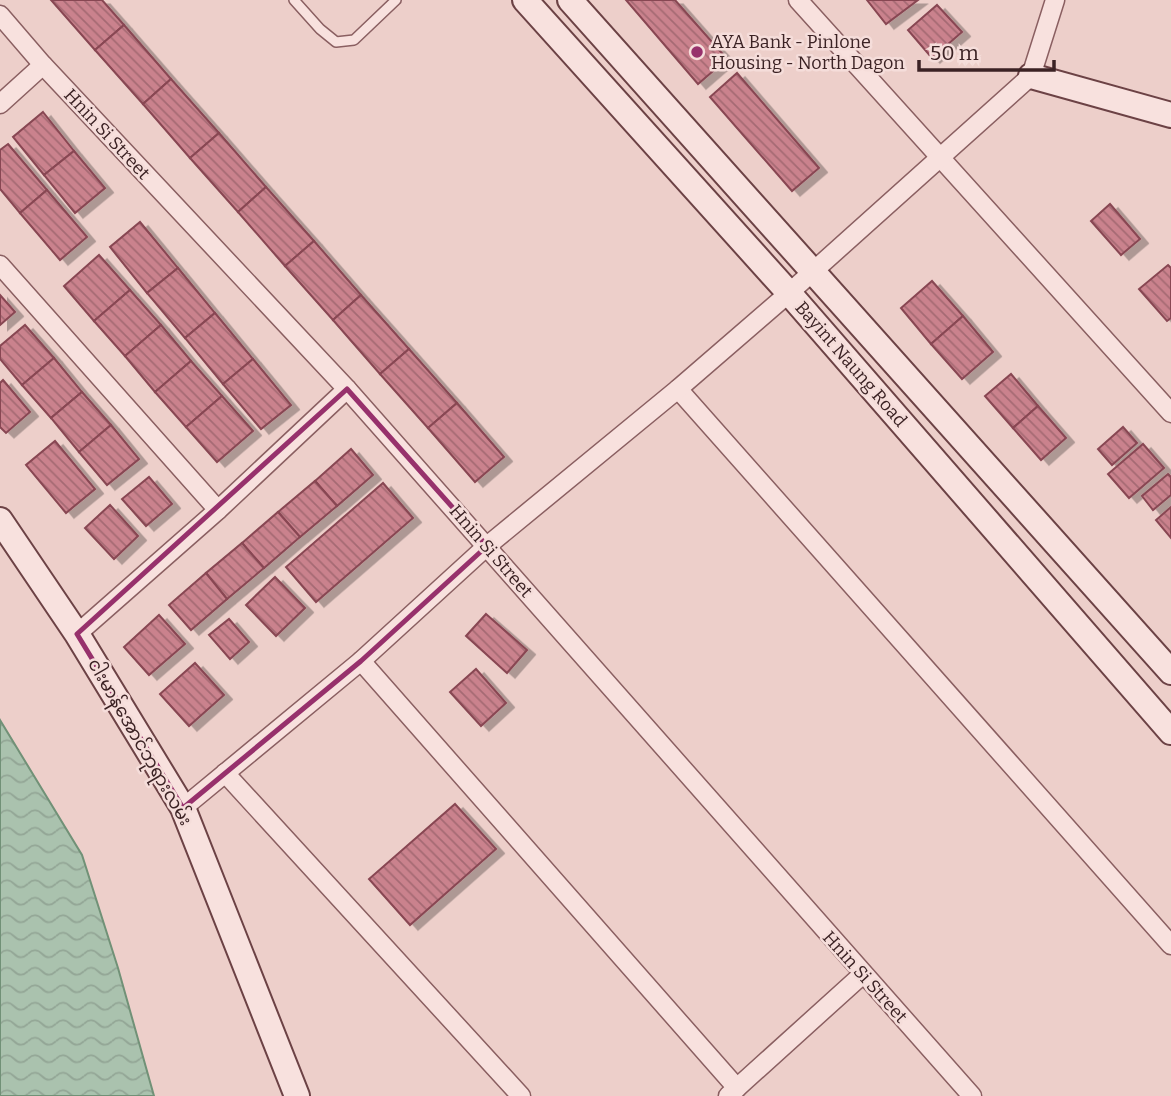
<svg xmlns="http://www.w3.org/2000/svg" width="1171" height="1096" font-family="Bitter,'Noto Sans Myanmar',serif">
	<defs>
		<pattern id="water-waves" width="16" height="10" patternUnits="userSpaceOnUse" patternTransform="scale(1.75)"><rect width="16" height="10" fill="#aac2ae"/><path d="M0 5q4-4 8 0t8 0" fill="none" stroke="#93a696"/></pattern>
		<pattern id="building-back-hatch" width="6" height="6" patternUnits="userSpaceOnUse" patternTransform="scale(1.75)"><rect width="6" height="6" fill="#ca828d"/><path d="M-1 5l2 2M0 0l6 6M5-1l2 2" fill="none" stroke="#a56a73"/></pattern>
		<filter id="shadow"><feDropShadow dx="8" dy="4.5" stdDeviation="0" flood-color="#0004"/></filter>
	</defs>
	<rect width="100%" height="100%" fill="#edcfca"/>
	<path fill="url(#water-waves)" stroke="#719177" stroke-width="2" d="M 0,720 L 82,855 L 118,968 L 154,1096 L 0,1096 Z"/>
	<g fill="url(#building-back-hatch)" stroke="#884652" stroke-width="2" filter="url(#shadow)">
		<path d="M 51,0 L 102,0 L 124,25 L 95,50 Z"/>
		<path d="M 626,0 L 675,0 L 727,59 L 698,84 Z"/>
		<path d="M 867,0 L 918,0 L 886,24 Z"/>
		<path d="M 937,5 L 962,32 L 932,58 L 908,30 Z"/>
		<path d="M 124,25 L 171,79 L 143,104 L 95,50 Z"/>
		<path d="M 737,73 L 819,168 L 792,191 L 710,97 Z"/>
		<path d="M 171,79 L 219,133 L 190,158 L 143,104 Z"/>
		<path d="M 43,112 L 74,151 L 44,175 L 13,137 Z"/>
		<path d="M 219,133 L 266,187 L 238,212 L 190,158 Z"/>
		<path d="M 8,144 L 47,190 L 20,213 L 0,189 L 0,150 Z"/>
		<path d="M 74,151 L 105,188 L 75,213 L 44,175 Z"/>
		<path d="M 266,187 L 314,241 L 285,266 L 238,212 Z"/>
		<path d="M 47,190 L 87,237 L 60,260 L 20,213 Z"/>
		<path d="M 1110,204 L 1140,239 L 1121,255 L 1091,221 Z"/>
		<path d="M 140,222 L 178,268 L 147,293 L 110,247 Z"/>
		<path d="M 314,241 L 361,295 L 333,320 L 285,266 Z"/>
		<path d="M 99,255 L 130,290 L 94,321 L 64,286 Z"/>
		<path d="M 1168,265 L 1171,268 L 1171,318 L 1167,321 L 1139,289 Z"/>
		<path d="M 178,268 L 215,313 L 185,338 L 147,293 Z"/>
		<path d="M 932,281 L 963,316 L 931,344 L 901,308 Z"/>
		<path d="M 130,290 L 161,325 L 125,356 L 94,321 Z"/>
		<path d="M 0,295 L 15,312 L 0,325 Z"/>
		<path d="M 361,295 L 409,349 L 380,374 L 333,320 Z"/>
		<path d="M 215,313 L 253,359 L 223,384 L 185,338 Z"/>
		<path d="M 963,316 L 993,352 L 962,379 L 931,344 Z"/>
		<path d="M 25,325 L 54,358 L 22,385 L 0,359 L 0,346 Z"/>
		<path d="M 161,325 L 191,361 L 155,392 L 125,356 Z"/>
		<path d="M 409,349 L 457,403 L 428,428 L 380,374 Z"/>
		<path d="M 54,358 L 82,392 L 51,418 L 22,385 Z"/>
		<path d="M 253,359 L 291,405 L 261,429 L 223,384 Z"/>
		<path d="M 191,361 L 222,396 L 186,427 L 155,392 Z"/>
		<path d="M 1011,374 L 1038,406 L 1013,428 L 985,396 Z"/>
		<path d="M 3,380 L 30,412 L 6,433 L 0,427 L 0,383 Z"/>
		<path d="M 82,392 L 111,425 L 79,452 L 51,418 Z"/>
		<path d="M 222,396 L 253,431 L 217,462 L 186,427 Z"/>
		<path d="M 457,403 L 504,457 L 475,482 L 428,428 Z"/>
		<path d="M 1038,406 L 1066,438 L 1041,460 L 1013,428 Z"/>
		<path d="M 111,425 L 139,459 L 107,485 L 79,452 Z"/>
		<path d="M 1123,427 L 1137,443 L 1112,465 L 1098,449 Z"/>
		<path d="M 55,441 L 95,489 L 66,513 L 26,465 Z"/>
		<path d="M 1143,444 L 1164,468 L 1129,498 L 1108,474 Z"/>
		<path d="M 351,449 L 373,475 L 337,506 L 315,481 Z"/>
		<path d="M 1168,474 L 1171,477 L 1171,495 L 1153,510 L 1142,496 Z"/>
		<path d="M 149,477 L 172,504 L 146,526 L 122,499 Z"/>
		<path d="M 315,481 L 337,506 L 300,537 L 278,512 Z"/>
		<path d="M 383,483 L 413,518 L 316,602 L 286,567 Z"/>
		<path d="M 110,505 L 138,536 L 114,559 L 85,528 Z"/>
		<path d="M 1171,507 L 1171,538 L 1156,520 Z"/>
		<path d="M 278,512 L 300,537 L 264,568 L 242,543 Z"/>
		<path d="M 242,543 L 264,568 L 227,599 L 206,573 Z"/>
		<path d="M 206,573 L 227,599 L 191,630 L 169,605 Z"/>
		<path d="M 275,577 L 305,608 L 276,636 L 246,605 Z"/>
		<path d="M 486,614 L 527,650 L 507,673 L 466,636 Z"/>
		<path d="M 159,615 L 185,644 L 149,675 L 124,647 Z"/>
		<path d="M 229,619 L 249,642 L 230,659 L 209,635 Z"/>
		<path d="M 195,663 L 224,695 L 189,726 L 160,694 Z"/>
		<path d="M 476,669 L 506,703 L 481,726 L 450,692 Z"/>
		<path d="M 455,804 L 496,849 L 410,925 L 369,879 Z"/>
	</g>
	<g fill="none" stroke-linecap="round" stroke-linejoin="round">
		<g stroke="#8a5f61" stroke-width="12">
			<path id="lane" d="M 294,0 L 320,29 L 336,42 L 354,40 L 396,0"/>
		</g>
		<g stroke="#8a5f61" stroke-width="21">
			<g id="street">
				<path d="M 798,0 L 1171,413"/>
				<path d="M 0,15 L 43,65 L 347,389 L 972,1096"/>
				<path d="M 0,104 L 43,65"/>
				<path d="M 0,265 L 218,510"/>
				<path d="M 678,389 L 1171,945"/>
				<path d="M 77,634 L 218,510 L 347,389"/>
				<path d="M 361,661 L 737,1088"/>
				<path d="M 225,773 L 521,1096"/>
				<path d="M 183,808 L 361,661 L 487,546 L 678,389 L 789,293 L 1031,76 L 1055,0"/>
				<path d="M 728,1096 L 863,974"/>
			</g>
		</g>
		<g stroke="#6c4245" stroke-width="28">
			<g id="secondary">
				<path d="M 525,0 L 789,293 L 1171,732"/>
				<path d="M 570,0 L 1171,672"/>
				<path d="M 1031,76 L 1171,115"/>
				<path d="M 0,520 L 77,634 L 183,808 L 297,1096"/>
			</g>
		</g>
		<use href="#lane" stroke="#f8e1de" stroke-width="9"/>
		<use href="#street" stroke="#f8e1de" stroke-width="18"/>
		<use href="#secondary" stroke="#f8e1de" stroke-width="24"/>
	</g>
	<path fill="none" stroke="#97316c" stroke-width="5" stroke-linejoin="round" d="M 347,389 L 487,546 L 361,661 L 183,808 L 77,634 Z"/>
	<circle fill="#97316c" stroke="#f5ddda" stroke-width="2.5" cx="697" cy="52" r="7"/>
	<g text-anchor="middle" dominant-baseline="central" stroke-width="5" stroke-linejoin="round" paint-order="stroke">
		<g font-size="18" fill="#3b2224" stroke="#f5ddda" text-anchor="start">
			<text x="711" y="42">AYA Bank - Pinlone<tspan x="711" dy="21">Housing - North Dagon</tspan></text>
		</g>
		<g font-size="18" fill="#3b2224" stroke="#f5ddda">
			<text transform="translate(107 134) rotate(47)">Hnin Si Street</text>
			<text transform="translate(851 364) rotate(49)">Bayint Naung Road</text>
			<text transform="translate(491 551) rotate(49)">Hnin Si Street</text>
			<text transform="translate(140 742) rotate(60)">ငါးမာန်အောင်ဘုရားလမ်း</text>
			<text transform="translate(865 977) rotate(48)">Hnin Si Street</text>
		</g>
	</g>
	<path d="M919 60v10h135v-10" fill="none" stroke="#3b2224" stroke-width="3.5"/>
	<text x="930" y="60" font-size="21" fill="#3b2224" stroke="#f5ddda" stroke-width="5" paint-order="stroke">50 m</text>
</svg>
